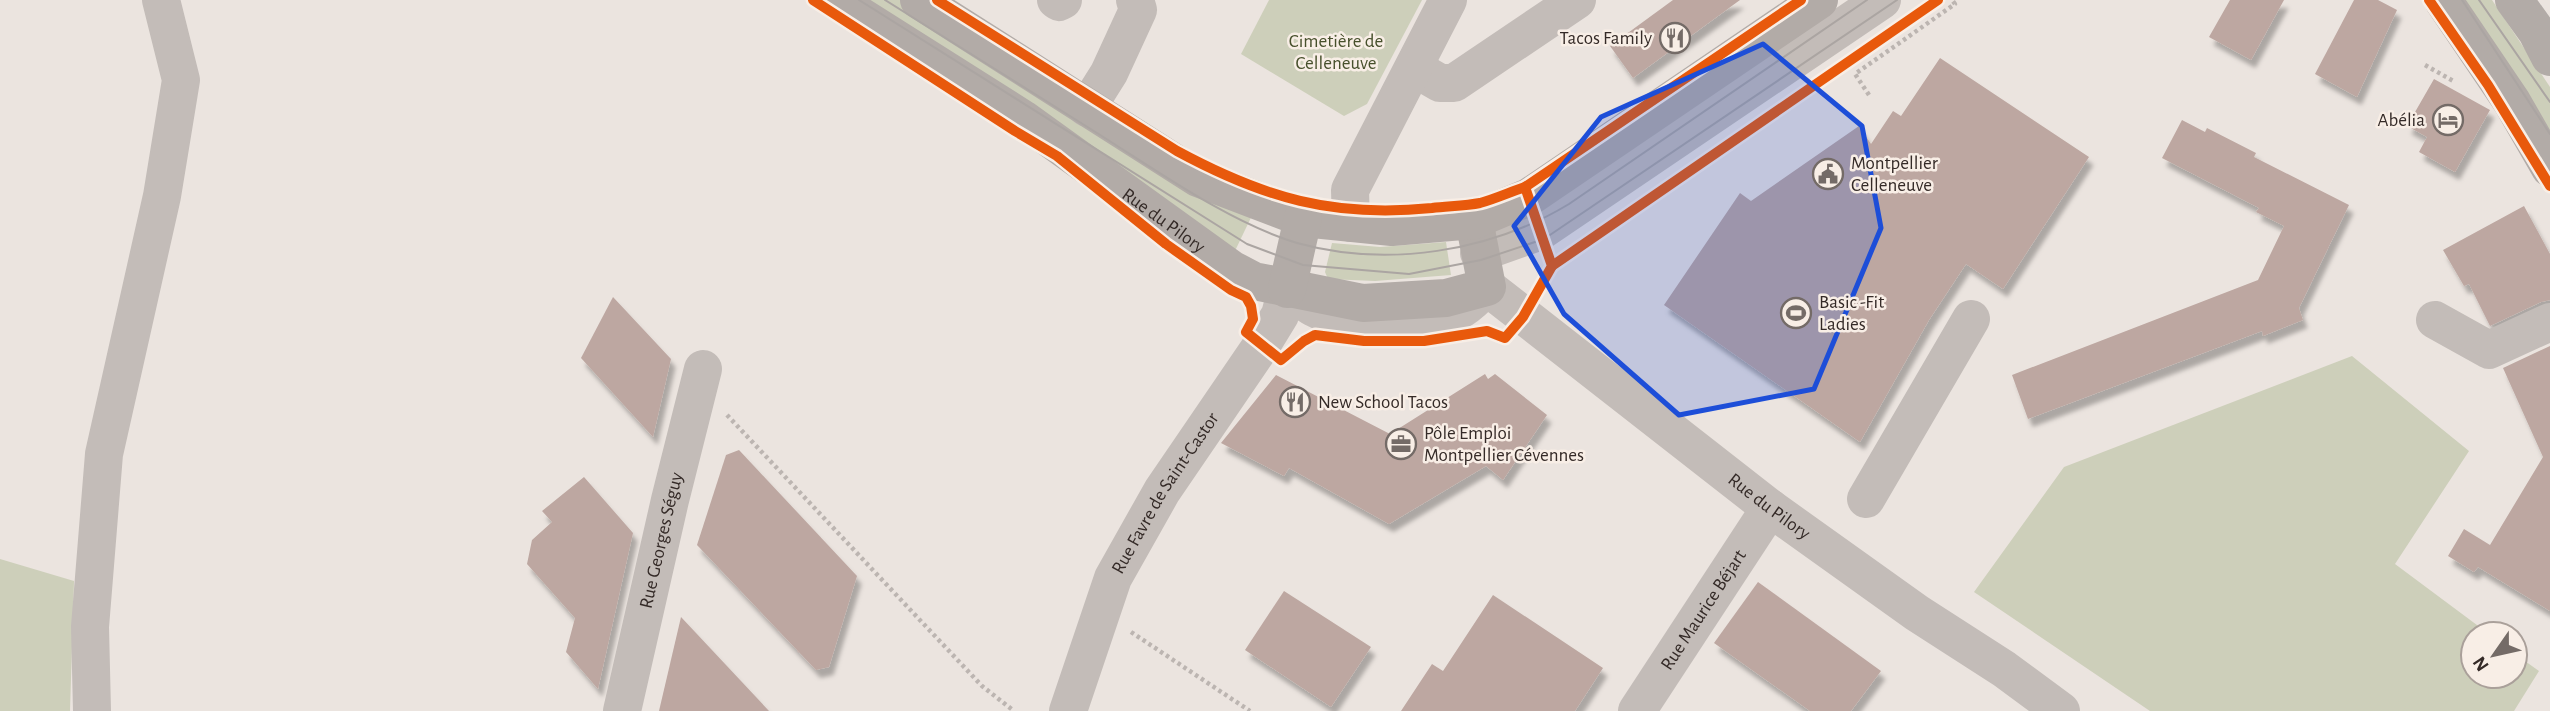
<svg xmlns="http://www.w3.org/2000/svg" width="2550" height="711" font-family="'Alegreya Sans',sans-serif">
	<defs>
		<filter id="shadow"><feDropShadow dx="4.5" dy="8" stdDeviation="2" flood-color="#0004"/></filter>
	</defs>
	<rect width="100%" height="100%" fill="#ebe4df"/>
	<g fill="#cdcfba">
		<path d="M 846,0 L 902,0 L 1256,207 L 1234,253 Z"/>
		<path d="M 1269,0 L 1422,0 L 1367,104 L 1344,116 L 1241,54 Z"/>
		<path d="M 2453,0 L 2492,0 L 2550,87 L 2550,146 Z"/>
		<path d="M 1446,242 L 1451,275 L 1375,281 L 1328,279 L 1325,272 L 1332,243 L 1380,247 Z"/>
		<path d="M 2352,356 L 2469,451 L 2395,564 L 2489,634 L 2473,634 L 2473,676 L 2515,676 L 2515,654 L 2539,671 L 2514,711 L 2150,711 L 1974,592 L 2064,467 Z"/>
		<path d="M 0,559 L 74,581 L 70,711 L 0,711 Z"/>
	</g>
	<g fill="#bda7a1" filter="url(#shadow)">
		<path d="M 1673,0 L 1740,0 L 1633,78 L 1610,46 Z"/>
		<path d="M 2230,0 L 2284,0 L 2251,60 L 2209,37 Z"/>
		<path d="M 2354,0 L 2378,0 L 2397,10 L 2357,97 L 2315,74 Z"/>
		<path d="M 1940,58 L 2089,157 L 2003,289 L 1966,264 L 1929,320 L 1860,442 L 1664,305 L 1740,193 L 1751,201 L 1859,126 L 1871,144 L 1893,111 L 1901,116 Z"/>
		<path d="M 2434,79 L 2490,110 L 2455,172 L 2419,152 L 2427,137 L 2407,126 Z"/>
		<path d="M 2182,120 L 2205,132 L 2207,128 L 2256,153 L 2254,157 L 2349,205 L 2299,308 L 2303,320 L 2263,336 L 2262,331 L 2028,419 L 2012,375 L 2258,280 L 2284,226 L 2256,212 L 2259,208 L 2162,158 Z"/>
		<path d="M 2524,206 L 2550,254 L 2550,300 L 2541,302 L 2490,326 L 2469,284 L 2464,286 L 2443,250 Z"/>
		<path d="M 613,297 L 671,359 L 653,437 L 581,358 Z"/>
		<path d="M 2550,346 L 2550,611 L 2478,567 L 2474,572 L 2448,556 L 2464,529 L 2490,545 L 2543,457 L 2503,368 Z"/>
		<path d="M 1485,374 L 1488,379 L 1495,374 L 1547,415 L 1503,480 L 1486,466 L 1389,524 L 1289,468 L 1284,476 L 1221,443 L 1276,375 L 1390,434 Z"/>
		<path d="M 739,450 L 857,576 L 829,667 L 816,670 L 697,545 L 726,455 Z"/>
		<path d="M 584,477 L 633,533 L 598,689 L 566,652 L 575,618 L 527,564 L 532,540 L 552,522 L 542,511 Z"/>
		<path d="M 1758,582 L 1881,671 L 1851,711 L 1810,711 L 1714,643 Z"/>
		<path d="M 1284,591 L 1371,647 L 1331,707 L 1245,650 Z"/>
		<path d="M 1493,595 L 1603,668 L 1575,711 L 1401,711 L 1432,664 L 1443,671 Z"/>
		<path d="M 681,617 L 769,711 L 659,711 Z"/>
	</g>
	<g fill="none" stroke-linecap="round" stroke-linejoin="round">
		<g stroke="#bcb5b1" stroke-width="4.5" stroke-dasharray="3.5 3.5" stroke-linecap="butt">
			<path d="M 2425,65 L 2455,82"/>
			<path d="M 1869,95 L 1855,74 L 1955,4 L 1952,0"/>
			<path d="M 727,415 L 982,686 L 1014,711"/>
			<path d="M 1131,632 L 1250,711"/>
		</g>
		<g stroke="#c3bcb8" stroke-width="38">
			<path d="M 1056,0 L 1059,2 L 1063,0"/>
			<path d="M 1414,68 L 1440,83 L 1454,83 L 1577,0"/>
			<path d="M 1087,108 L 1109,73 L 1138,10 L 1135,0"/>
			<path d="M 1351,223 L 1350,190 L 1448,0"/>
			<path d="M 1479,253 L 1541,231 L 1882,0"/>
			<path d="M 2435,320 L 2489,350 L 2550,322"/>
			<path d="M 1866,499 L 1971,319"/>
			<path d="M 92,711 L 90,627 L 104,454 L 162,196 L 181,80 L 161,0"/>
			<path id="s1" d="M 622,711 L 670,500 L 703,369"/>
			<path id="s2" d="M 1068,711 L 1113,578 L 1162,491 L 1261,346 L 1280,315 L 1287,289 C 1296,295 1304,303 1314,308 C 1346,326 1426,328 1458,311 C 1469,306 1478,295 1487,287 L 1770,508 L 1917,613 L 2004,669 L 2061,711"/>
			<path id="s3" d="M 1637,711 L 1770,508"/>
		</g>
		<g stroke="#b2aba7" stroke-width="38">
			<path id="s4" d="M 835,0 L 1023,119 L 1231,269 L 1254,281 L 1363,303 L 1446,298 L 1487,287 L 1474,220"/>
			<path d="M 919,0 L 1198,178 L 1303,218 L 1392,227 L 1474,220 L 1529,197 L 1819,0"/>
			<path d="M 2443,0 L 2512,102 L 2550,168"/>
			<path d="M 2514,0 L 2537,32 L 2550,57"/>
			<path d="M 1287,289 L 1303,218"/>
		</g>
		<g stroke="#aba5a2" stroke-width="2">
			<path d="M 859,0 L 1247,244 L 1303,265 L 1409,274 L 1481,260 L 1544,239 L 1897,0"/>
			<path d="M 885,0 C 956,44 1026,89 1097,133 C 1156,170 1230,223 1297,243 C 1387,268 1490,252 1569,204 L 1867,0"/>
			<path d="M 2462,0 L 2550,134"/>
			<path d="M 2479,0 L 2550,102"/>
		</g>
		<g stroke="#f8eee6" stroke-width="15">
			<g id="cycleway">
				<path d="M 813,0 L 1015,131 L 1057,156 L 1166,244 L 1231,290 L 1246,297 L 1251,306 L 1253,319 L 1246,332 L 1281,360 L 1304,341 L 1315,335 L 1364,341 L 1424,341 L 1487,331 L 1505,338 L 1523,317 L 1552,266 L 1525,187"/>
				<path d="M 937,0 L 1177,151 C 1264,198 1333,218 1432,208 C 1448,206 1465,206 1480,203 C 1495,199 1510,192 1525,187 L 1801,0"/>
				<path d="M 2429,0 L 2488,85 L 2550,186"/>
				<path d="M 1552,266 L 1938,0"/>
			</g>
		</g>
		<use href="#cycleway" stroke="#e8590c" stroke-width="10"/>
	</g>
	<path fill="#1d4ed8" fill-opacity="0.2" stroke="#1d4ed8" stroke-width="5" stroke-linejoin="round" d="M 1763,44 L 1862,126 L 1881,228 L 1814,389 L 1679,415 L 1564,314 L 1514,226 L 1601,117 Z"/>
	<defs>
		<g id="restaurant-ring" transform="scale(1.575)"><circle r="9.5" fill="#f8eee6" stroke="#746b67" stroke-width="1.5"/><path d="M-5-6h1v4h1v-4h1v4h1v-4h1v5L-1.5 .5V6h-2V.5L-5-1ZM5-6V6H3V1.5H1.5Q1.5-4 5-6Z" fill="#746b67"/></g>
		<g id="hotel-ring" transform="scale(1.575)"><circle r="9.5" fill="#f8eee6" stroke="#746b67" stroke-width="1.5"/><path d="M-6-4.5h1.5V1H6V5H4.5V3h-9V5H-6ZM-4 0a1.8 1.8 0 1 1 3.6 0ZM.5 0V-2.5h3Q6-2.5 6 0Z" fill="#746b67"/></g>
		<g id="civic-ring" transform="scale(1.575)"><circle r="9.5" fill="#f8eee6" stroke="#746b67" stroke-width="1.5"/><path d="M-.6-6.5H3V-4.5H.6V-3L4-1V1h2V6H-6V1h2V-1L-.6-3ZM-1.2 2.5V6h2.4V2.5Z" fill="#746b67"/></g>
		<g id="stadium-ring" transform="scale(1.575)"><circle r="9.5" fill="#f8eee6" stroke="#746b67" stroke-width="1.5"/><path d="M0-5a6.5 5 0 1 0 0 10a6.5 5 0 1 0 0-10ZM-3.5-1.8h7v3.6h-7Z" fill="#746b67"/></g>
		<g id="office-ring" transform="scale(1.575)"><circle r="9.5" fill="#f8eee6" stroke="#746b67" stroke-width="1.5"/><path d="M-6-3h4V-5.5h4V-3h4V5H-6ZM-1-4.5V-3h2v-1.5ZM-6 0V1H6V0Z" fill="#746b67"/></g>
	</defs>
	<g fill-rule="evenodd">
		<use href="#restaurant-ring" x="1675" y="38"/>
		<use href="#hotel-ring" x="2448" y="120"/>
		<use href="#civic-ring" x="1828" y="174"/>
		<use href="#stadium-ring" x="1796" y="313"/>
		<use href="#restaurant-ring" x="1295" y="402"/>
		<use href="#office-ring" x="1401" y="444"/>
	</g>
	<g text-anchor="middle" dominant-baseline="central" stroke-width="5" stroke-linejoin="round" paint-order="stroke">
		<g font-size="19" fill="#342a27" stroke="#f8eee6" text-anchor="start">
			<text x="1652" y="38" text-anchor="end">Tacos Family</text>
			<text x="2425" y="120" text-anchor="end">Abélia</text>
			<text x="1851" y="163">Montpellier<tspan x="1851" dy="22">Celleneuve</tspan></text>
			<text x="1819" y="302">Basic -Fit<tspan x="1819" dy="22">Ladies</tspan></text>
			<text x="1318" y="402">New School Tacos</text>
			<text x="1424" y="433">Pôle Emploi<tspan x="1424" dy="22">Montpellier Cévennes</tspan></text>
		</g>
		<g font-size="19" fill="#47502c" stroke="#f8eee6">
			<text x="1336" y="41">Cimetière de<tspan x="1336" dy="22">Celleneuve</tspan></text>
		</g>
		<g font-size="19" fill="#342a27" stroke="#f8eee6">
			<text stroke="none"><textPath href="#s4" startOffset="396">Rue du Pilory</textPath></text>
			<text stroke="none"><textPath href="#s2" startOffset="240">Rue Favre de Saint-Castor</textPath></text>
			<text stroke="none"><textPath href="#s2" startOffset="1055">Rue du Pilory</textPath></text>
			<text stroke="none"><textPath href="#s1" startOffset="175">Rue Georges Séguy</textPath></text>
			<text stroke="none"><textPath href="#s3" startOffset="121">Rue Maurice Béjart</textPath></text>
		</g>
	</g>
	<g transform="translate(2494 655) rotate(236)"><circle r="33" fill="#f8eee6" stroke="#aaa09a" stroke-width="2"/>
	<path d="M0-5L12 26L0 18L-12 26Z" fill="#746b67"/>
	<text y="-10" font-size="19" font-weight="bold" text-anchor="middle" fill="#342a27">N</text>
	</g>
</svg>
